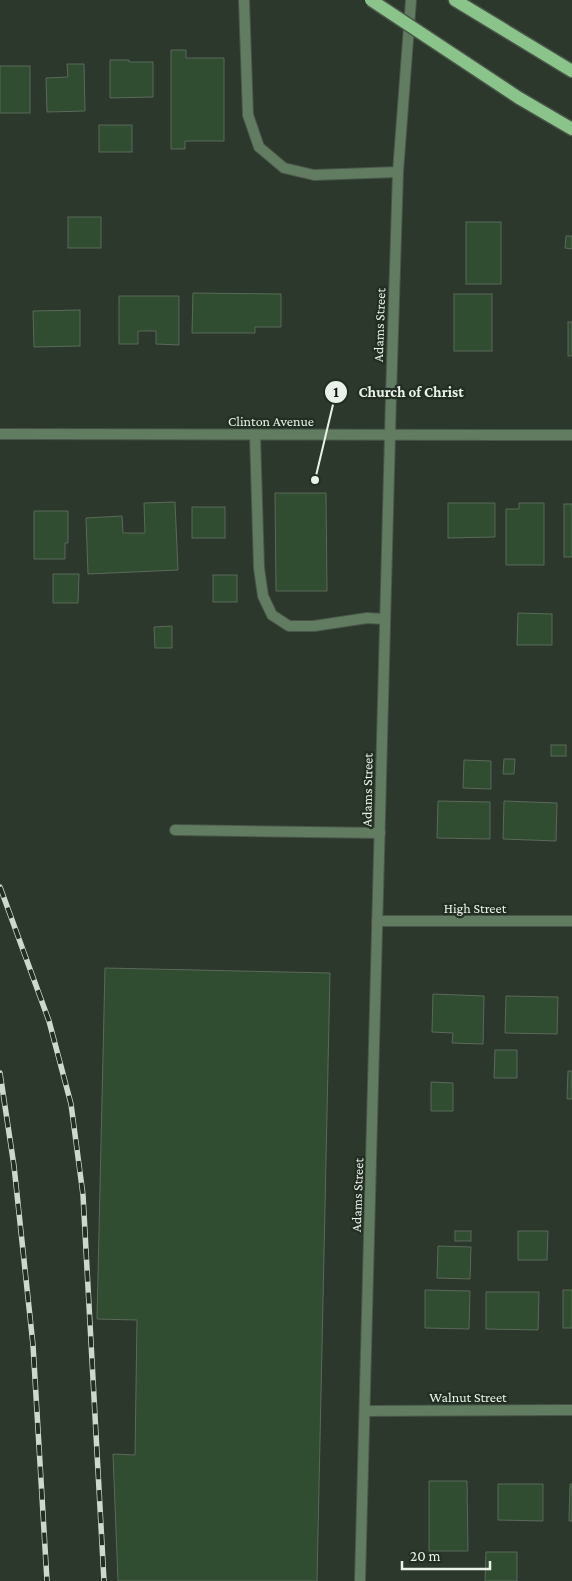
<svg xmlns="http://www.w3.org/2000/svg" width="572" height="1581" font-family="'Crimson Pro',serif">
	<rect width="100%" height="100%" fill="#2b382b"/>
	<g fill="#314d31" stroke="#5b695b">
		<path d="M 171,50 L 186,50 L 186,58 L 224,58 L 224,141 L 185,141 L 185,149 L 171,149 Z"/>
		<path d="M 110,60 L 129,60 L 129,62 L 153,62 L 153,97 L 110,98 Z"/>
		<path d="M 67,64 L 84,64 L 85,111 L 47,112 L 46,78 L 68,77 Z"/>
		<rect x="0" y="66" width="30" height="47"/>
		<rect x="99" y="125" width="33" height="27"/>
		<rect x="68" y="217" width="33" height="31"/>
		<rect x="466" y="222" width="35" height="62"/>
		<path d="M 566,236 L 572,236 L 572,249 L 565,248 Z"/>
		<path d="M 193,293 L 281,294 L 281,327 L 255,327 L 255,333 L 192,333 Z"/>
		<rect x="454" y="294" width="38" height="57"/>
		<path d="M 119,296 L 179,296 L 179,345 L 156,344 L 156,331 L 138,331 L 138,344 L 119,344 Z"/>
		<path d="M 80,310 L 80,346 L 34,347 L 33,311 Z"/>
		<rect x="568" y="322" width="4" height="34"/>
		<path d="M 275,493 L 326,493 L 327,591 L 276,591 Z"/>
		<path d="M 175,502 L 178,570 L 88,574 L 86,518 L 122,516 L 123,533 L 145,533 L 144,503 Z"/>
		<path d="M 448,503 L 495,503 L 495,537 L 448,538 Z"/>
		<path d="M 519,503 L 544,503 L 544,565 L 506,565 L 506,509 L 519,509 Z"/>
		<rect x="564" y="504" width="8" height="53"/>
		<rect x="192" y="507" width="33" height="31"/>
		<path d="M 34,511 L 68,511 L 68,543 L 65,543 L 65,559 L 34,559 Z"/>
		<path d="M 53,574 L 79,574 L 78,603 L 53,603 Z"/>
		<rect x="213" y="575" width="24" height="27"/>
		<path d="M 518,613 L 552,614 L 552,645 L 517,645 Z"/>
		<path d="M 172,626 L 172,648 L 155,648 L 154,627 Z"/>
		<rect x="551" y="745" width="15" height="11"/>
		<path d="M 504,759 L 515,759 L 514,774 L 503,774 Z"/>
		<path d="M 464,760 L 491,761 L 491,789 L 463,788 Z"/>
		<path d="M 438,801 L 490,802 L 490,839 L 437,838 Z"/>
		<path d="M 504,801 L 557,803 L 556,841 L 503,839 Z"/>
		<path d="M 105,968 L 330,973 L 317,1581 L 118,1581 L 113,1454 L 135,1455 L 137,1320 L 97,1319 Z"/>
		<path d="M 433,994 L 484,996 L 483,1044 L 452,1043 L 453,1033 L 432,1032 Z"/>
		<path d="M 506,996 L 558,997 L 557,1034 L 505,1033 Z"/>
		<path d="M 495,1050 L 517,1050 L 517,1078 L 494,1078 Z"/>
		<path d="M 568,1071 L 572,1071 L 572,1099 L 567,1099 Z"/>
		<path d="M 431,1082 L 453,1083 L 453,1111 L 431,1111 Z"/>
		<rect x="455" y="1231" width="16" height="10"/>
		<path d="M 518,1231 L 548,1231 L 547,1260 L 518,1260 Z"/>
		<path d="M 438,1246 L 471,1247 L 470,1279 L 437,1278 Z"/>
		<path d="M 425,1290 L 470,1291 L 469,1329 L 425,1328 Z"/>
		<rect x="563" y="1290" width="9" height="38"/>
		<path d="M 486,1292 L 539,1292 L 538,1330 L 486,1329 Z"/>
		<path d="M 429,1481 L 467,1481 L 468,1551 L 429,1551 Z"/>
		<path d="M 498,1484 L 543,1484 L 543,1521 L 498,1520 Z"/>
		<path d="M 570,1484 L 572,1484 L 572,1521 L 569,1521 Z"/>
		<path d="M 486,1552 L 517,1552 L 517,1581 L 485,1581 Z"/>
	</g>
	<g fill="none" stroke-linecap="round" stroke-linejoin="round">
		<g stroke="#4a564a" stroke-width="12">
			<g id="service">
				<path d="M 244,0 L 248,115 L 259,147 L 284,168 L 314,175 L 398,172"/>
				<path d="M 255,435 L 259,568 L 263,596 L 272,615 L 289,626 L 314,626 L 367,618 L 385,619"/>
				<path d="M 175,830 L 380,833"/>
			</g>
		</g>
		<g stroke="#4a564a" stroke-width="12">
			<g id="minor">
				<path d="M 0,434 L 572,435"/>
				<path d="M 377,921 L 572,921"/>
				<path d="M 365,1411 L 572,1410"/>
				<path d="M 360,1581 L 391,396 L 398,172 L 411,0"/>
			</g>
		</g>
		<g stroke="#4a564a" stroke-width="15">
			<g id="primary">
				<path d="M 455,0 L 572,71"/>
				<path d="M 519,98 L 572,129"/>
			</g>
		</g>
		<use href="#service" stroke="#617c61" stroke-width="10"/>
		<use href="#minor" stroke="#617c61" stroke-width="10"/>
		<use href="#primary" stroke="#8bc48a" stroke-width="12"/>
		<g stroke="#cfd8cf" stroke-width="5.5">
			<g id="rail">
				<path d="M 0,887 L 49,1021 L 71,1104 L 83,1195 L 104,1581"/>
				<path d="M 0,1073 L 14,1166 L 33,1345 L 47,1581"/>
			</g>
		</g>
		<use href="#rail" stroke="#212e21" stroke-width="4" stroke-dasharray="11" stroke-linecap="butt"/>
		<g stroke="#4a564a" stroke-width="15" stroke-linecap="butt">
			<path id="primary-bridge" d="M 371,0 L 519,98"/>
		</g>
		<use href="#primary-bridge" stroke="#8bc48a" stroke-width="12"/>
	</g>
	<g text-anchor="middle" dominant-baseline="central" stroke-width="4.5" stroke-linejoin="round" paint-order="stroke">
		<g font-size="14" fill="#eaf2ea" stroke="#212e21">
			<text transform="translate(379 325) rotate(-88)">Adams Street</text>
			<text x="271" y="421">Clinton Avenue</text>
			<text transform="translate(367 790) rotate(-89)">Adams Street</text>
			<text x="475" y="908">High Street</text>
			<text transform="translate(357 1195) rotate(-88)">Adams Street</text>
			<text x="468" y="1397">Walnut Street</text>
		</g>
	</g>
	<path fill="none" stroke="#eaf2ea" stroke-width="2" d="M315 480L336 392"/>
	<g fill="#eaf2ea" stroke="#212e21" stroke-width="2">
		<circle cx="315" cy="480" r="5"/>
		<circle cx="336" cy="392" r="12"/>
	</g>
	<g font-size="15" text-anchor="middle" font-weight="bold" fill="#111">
		<text x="336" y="397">1</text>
	</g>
	<g font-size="15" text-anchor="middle" font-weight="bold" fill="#eaf2ea" stroke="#212e21" stroke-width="4.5" stroke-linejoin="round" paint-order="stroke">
		<text x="411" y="397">Church of Christ</text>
	</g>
	<path d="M402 1561v8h88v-8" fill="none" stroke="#eaf2ea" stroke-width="2.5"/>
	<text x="410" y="1561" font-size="15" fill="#eaf2ea" stroke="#212e21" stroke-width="4" paint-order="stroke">20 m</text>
</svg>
